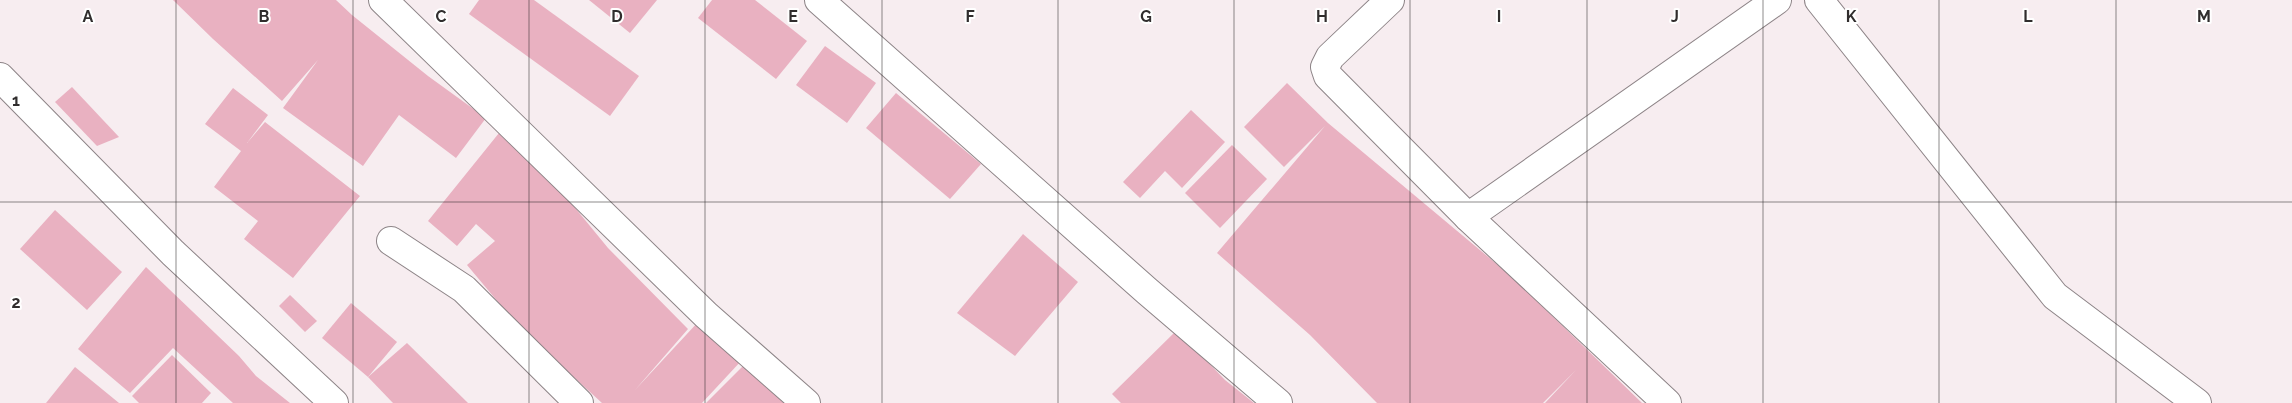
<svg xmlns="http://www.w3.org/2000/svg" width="2292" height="403" font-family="Raleway,sans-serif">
	<rect width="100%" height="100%" fill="#f7edf0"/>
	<g fill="#e9b1c1">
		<path d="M 173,0 L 336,0 L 352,15 L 428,76 L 486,118 L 456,158 L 399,115 L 363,166 L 283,108 L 318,60 L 282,101 L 213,39 Z"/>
		<path d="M 479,0 L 534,0 L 639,76 L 610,116 L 469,14 Z"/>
		<path d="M 589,0 L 657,0 L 630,33 Z"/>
		<path d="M 712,0 L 755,0 L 807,41 L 776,79 L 698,18 Z"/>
		<path d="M 825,46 L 876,83 L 847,123 L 796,85 Z"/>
		<path d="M 1287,83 L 1328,123 L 1511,276 L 1642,403 L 1545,403 L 1576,370 L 1543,403 L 1377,403 L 1310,335 L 1217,253 L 1325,126 L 1284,167 L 1244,127 Z"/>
		<path d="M 72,87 L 119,137 L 97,146 L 55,102 Z"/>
		<path d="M 233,88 L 268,115 L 247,143 L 265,122 L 360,196 L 293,278 L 244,239 L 258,221 L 214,187 L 241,151 L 205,124 Z"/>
		<path d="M 896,93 L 981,164 L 950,199 L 866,128 Z"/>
		<path d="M 1191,110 L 1225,142 L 1182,188 L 1165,171 L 1140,198 L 1123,182 Z"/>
		<path d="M 499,133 L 558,187 L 608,248 L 688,329 L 635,390 L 699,321 L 742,360 L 702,403 L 602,403 L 519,327 L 467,265 L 495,241 L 476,224 L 457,246 L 428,221 Z"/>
		<path d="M 1232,145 L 1267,179 L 1220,228 L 1185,193 Z"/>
		<path d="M 55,210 L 122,272 L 87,310 L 20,249 Z"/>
		<path d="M 1023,234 L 1078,282 L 1015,356 L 957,313 Z"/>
		<path d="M 146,267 L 239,356 L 256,376 L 290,403 L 233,403 L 173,348 L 130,393 L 78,349 Z"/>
		<path d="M 290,295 L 317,321 L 305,332 L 279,306 Z"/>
		<path d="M 351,303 L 397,342 L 368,377 L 322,338 Z"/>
		<path d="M 1177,330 L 1225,380 L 1254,403 L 1121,403 L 1112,394 Z"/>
		<path d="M 407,343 L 468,403 L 393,403 L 368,377 Z"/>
		<path d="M 172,355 L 211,393 L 202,403 L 139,403 L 132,396 Z"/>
		<path d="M 750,359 L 784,403 L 706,403 Z"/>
		<path d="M 75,367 L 119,403 L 46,403 Z"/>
	</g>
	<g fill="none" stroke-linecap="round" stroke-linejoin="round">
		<g stroke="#8d8487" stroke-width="30">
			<g id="street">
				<path d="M 383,0 L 706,315 L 806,403"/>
				<path d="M 819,0 L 1147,291 L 1278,403"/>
				<path d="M 1390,0 L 1330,57 L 1325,67 L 1328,76 L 1468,217 L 1667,403"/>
				<path d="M 1819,0 L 2055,296 L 2197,403"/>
				<path d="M 0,77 L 173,253 L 334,403"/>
				<path d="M 1468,217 L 1777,0"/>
				<path d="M 391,241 L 464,289 L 579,403"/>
			</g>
		</g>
		<use href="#street" stroke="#fff" stroke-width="28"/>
	</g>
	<path fill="none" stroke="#302d2d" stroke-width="1" stroke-opacity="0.55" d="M 176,0 L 176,403M 353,0 L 353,403M 529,0 L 529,403M 705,0 L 705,403M 882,0 L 882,403M 1058,0 L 1058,403M 1234,0 L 1234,403M 1410,0 L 1410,403M 1587,0 L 1587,403M 1763,0 L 1763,403M 1939,0 L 1939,403M 2116,0 L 2116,403M 0,202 L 2292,202"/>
	<g font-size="16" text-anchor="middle" font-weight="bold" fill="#302d2d" stroke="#fff" stroke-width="4" stroke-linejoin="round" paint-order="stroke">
		<text x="88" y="22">A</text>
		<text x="264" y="22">B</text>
		<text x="441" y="22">C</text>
		<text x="617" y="22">D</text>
		<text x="793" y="22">E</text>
		<text x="970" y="22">F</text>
		<text x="1146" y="22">G</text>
		<text x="1322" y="22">H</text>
		<text x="1499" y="22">I</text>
		<text x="1675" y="22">J</text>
		<text x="1851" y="22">K</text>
		<text x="2028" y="22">L</text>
		<text x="2204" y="22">M</text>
		<text x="16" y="106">1</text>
		<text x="16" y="308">2</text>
	</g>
</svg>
